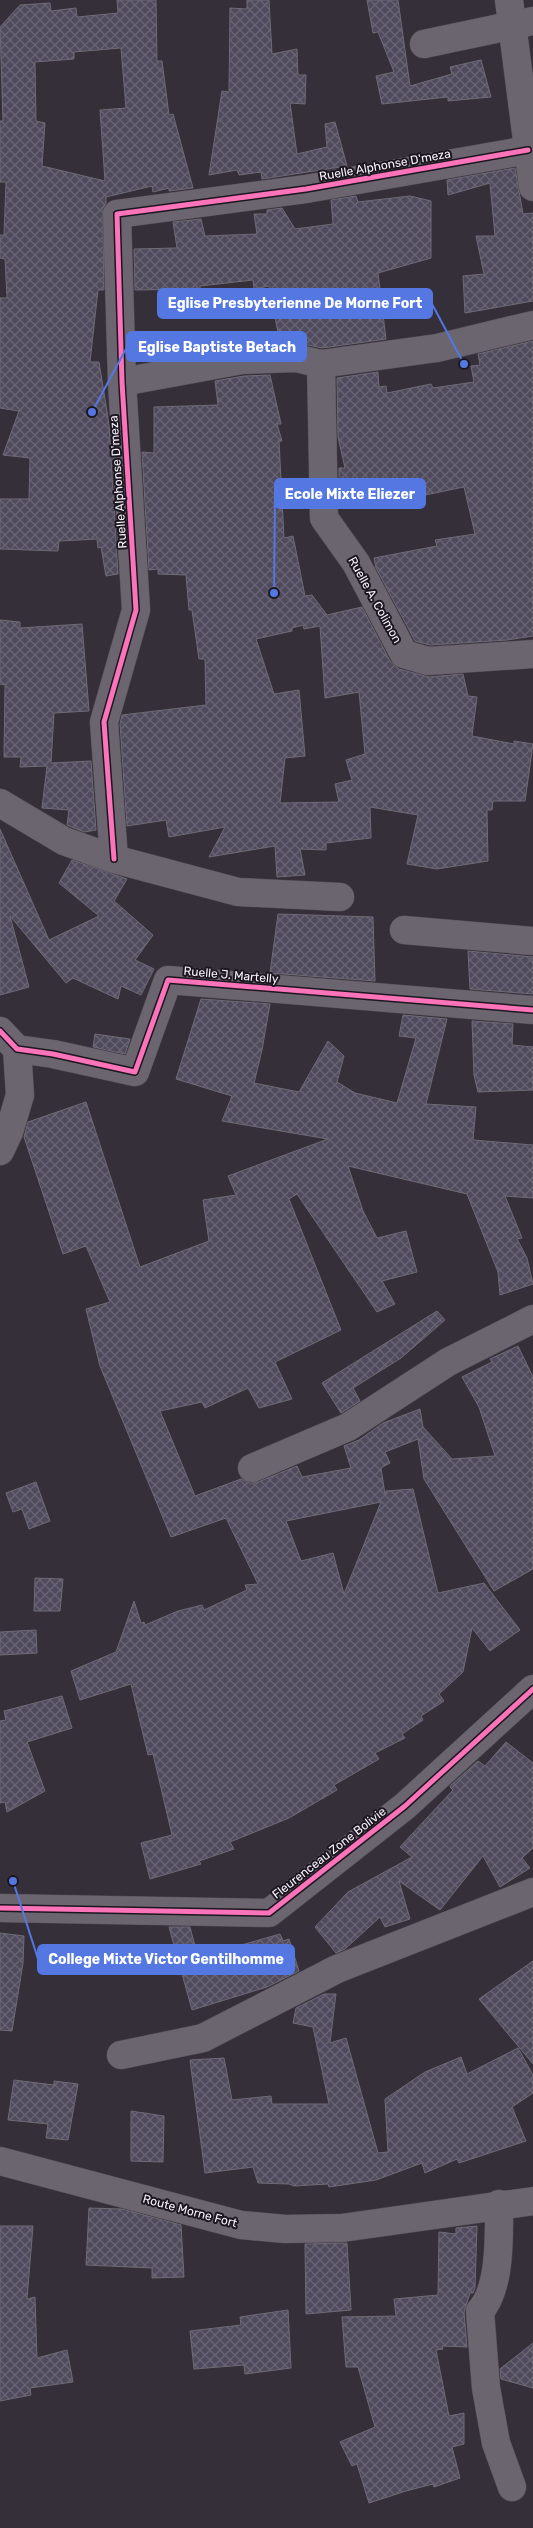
<svg xmlns="http://www.w3.org/2000/svg" width="533" height="2528" font-family="Rubik,sans-serif">
	<defs>
		<pattern id="building-cross-hatch" width="8" height="8" patternUnits="userSpaceOnUse" patternTransform="scale(1.25)"><rect width="8" height="8" fill="#4f4b5d"/><path d="M0 0l8 8M0 8l8-8" fill="none" stroke="#696575"/></pattern>
	</defs>
	<rect width="100%" height="100%" fill="#352f3a"/>
	<g fill="url(#building-cross-hatch)" stroke="#6e6b75" fill-rule="evenodd">
		<path d="M 117,0 L 156,0 L 157,61 L 162,61 L 169,115 L 173,114 L 193,188 L 169,191 L 169,188 L 153,192 L 152,186 L 106,197 L 106,203 L 103,208 L 104,290 L 98,290 L 90,362 L 99,362 L 109,424 L 118,574 L 106,576 L 101,547 L 98,548 L 97,539 L 59,541 L 58,551 L 0,549 L 0,499 L 29,499 L 30,458 L 3,455 L 19,411 L 0,408 L 0,298 L 7,298 L 5,259 L 0,258 L 0,235 L 4,235 L 6,182 L 0,182 L 0,121 L 3,121 L 0,27 L 20,5 L 50,3 L 51,11 L 76,8 L 77,17 L 118,13 ZM 121,48 L 126,108 L 100,110 L 105,181 L 42,166 L 45,123 L 36,121 L 35,62 L 74,59 L 74,52 Z"/>
		<path d="M 247,0 L 269,0 L 272,54 L 297,49 L 298,75 L 306,75 L 305,104 L 290,103 L 297,154 L 327,147 L 325,124 L 335,122 L 347,166 L 262,179 L 261,172 L 239,175 L 237,170 L 209,175 L 222,91 L 229,92 L 230,8 L 247,9 Z"/>
		<path d="M 367,0 L 398,0 L 410,86 L 452,74 L 450,67 L 481,60 L 491,97 L 448,101 L 448,97 L 382,104 L 376,76 L 394,72 L 378,32 L 373,33 Z"/>
		<path d="M 515,168 L 523,214 L 533,213 L 533,301 L 465,313 L 463,276 L 484,274 L 476,236 L 495,236 L 490,183 L 448,195 L 447,180 Z"/>
		<path d="M 356,196 L 358,202 L 410,196 L 431,201 L 431,258 L 378,273 L 386,339 L 322,348 L 299,343 L 280,343 L 269,286 L 254,289 L 253,280 L 200,286 L 200,289 L 135,290 L 134,249 L 177,248 L 173,222 L 201,219 L 205,236 L 257,234 L 254,214 L 267,214 L 267,210 L 282,208 L 295,229 L 333,224 L 331,200 Z"/>
		<path d="M 533,341 L 533,636 L 507,640 L 430,645 L 415,641 L 376,568 L 374,558 L 437,546 L 435,540 L 475,534 L 464,487 L 396,501 L 339,507 L 339,468 L 345,468 L 338,437 L 337,378 L 378,372 L 379,387 L 386,386 L 387,393 L 431,384 L 433,388 L 474,382 L 471,366 L 480,365 L 478,354 Z"/>
		<path d="M 270,375 L 281,424 L 277,424 L 282,441 L 279,441 L 284,538 L 293,536 L 305,596 L 312,595 L 327,615 L 362,607 L 390,661 L 399,669 L 429,677 L 463,674 L 468,696 L 477,697 L 472,736 L 514,744 L 514,741 L 533,744 L 525,801 L 493,801 L 492,810 L 487,810 L 488,861 L 437,869 L 407,864 L 418,815 L 370,807 L 371,838 L 326,843 L 326,850 L 300,849 L 305,875 L 277,877 L 275,846 L 209,857 L 225,827 L 169,837 L 166,820 L 127,826 L 120,724 L 122,715 L 206,705 L 205,659 L 199,659 L 192,610 L 189,610 L 186,575 L 158,574 L 158,569 L 149,570 L 142,452 L 154,453 L 154,407 L 218,405 L 215,381 L 244,376 ZM 303,625 L 304,629 L 320,626 L 325,698 L 359,692 L 365,754 L 346,760 L 352,780 L 335,784 L 339,802 L 280,803 L 285,758 L 305,756 L 299,690 L 274,694 L 256,639 L 292,631 L 292,628 Z"/>
		<path d="M 0,620 L 20,622 L 20,628 L 82,624 L 89,711 L 54,713 L 51,763 L 91,761 L 96,830 L 84,832 L 67,825 L 69,810 L 42,808 L 47,766 L 20,767 L 21,757 L 4,757 L 5,685 L 0,684 Z"/>
		<path d="M 0,829 L 49,940 L 99,916 L 59,883 L 72,860 L 127,879 L 114,901 L 153,935 L 135,960 L 154,969 L 141,995 L 121,986 L 118,999 L 73,978 L 66,983 L 10,916 L 29,987 L 0,995 Z"/>
		<path d="M 278,914 L 373,917 L 375,981 L 270,973 Z"/>
		<path d="M 468,951 L 533,957 L 533,994 L 470,989 Z"/>
		<path d="M 201,999 L 270,1004 L 262,1050 L 254,1083 L 299,1092 L 328,1041 L 344,1056 L 337,1082 L 355,1093 L 397,1103 L 416,1038 L 399,1036 L 403,1015 L 447,1019 L 426,1104 L 476,1107 L 473,1140 L 533,1145 L 533,1198 L 505,1196 L 522,1238 L 517,1239 L 527,1258 L 533,1284 L 500,1295 L 498,1272 L 467,1194 L 348,1166 L 363,1211 L 377,1238 L 406,1231 L 417,1272 L 382,1281 L 395,1304 L 377,1312 L 297,1194 L 289,1199 L 341,1330 L 275,1362 L 292,1399 L 259,1408 L 248,1388 L 205,1408 L 202,1402 L 160,1411 L 195,1496 L 241,1479 L 250,1483 L 258,1482 L 297,1466 L 302,1477 L 351,1468 L 344,1446 L 359,1440 L 383,1423 L 420,1409 L 423,1427 L 452,1459 L 495,1456 L 479,1407 L 462,1377 L 492,1362 L 490,1359 L 518,1346 L 533,1377 L 533,1569 L 494,1591 L 424,1479 L 418,1439 L 385,1452 L 390,1463 L 381,1468 L 385,1494 L 386,1491 L 413,1489 L 438,1593 L 484,1583 L 520,1630 L 490,1651 L 472,1628 L 463,1672 L 439,1694 L 444,1701 L 421,1716 L 423,1720 L 402,1734 L 405,1738 L 375,1753 L 379,1759 L 334,1785 L 337,1790 L 289,1818 L 230,1842 L 234,1849 L 199,1861 L 201,1864 L 150,1879 L 141,1843 L 172,1835 L 153,1754 L 148,1755 L 131,1684 L 80,1700 L 71,1671 L 116,1652 L 134,1601 L 141,1623 L 144,1622 L 145,1625 L 178,1611 L 202,1605 L 204,1610 L 247,1590 L 245,1585 L 258,1584 L 226,1518 L 171,1537 L 100,1366 L 86,1309 L 110,1302 L 86,1246 L 63,1254 L 24,1137 L 28,1122 L 86,1102 L 140,1267 L 209,1241 L 203,1200 L 236,1195 L 228,1176 L 328,1139 L 222,1121 L 232,1096 L 176,1079 ZM 381,1502 L 344,1594 L 333,1553 L 301,1561 L 286,1521 Z"/>
		<path d="M 472,1021 L 513,1024 L 512,1045 L 533,1047 L 533,1090 L 478,1092 L 474,1075 Z"/>
		<path d="M 95,1034 L 130,1039 L 125,1054 L 93,1047 Z"/>
		<path d="M 437,1311 L 445,1320 L 401,1358 L 353,1388 L 360,1401 L 341,1413 L 322,1383 Z"/>
		<path d="M 36,1482 L 50,1521 L 29,1529 L 22,1509 L 13,1512 L 6,1493 Z"/>
		<path d="M 35,1578 L 63,1579 L 60,1611 L 34,1611 Z"/>
		<path d="M 36,1630 L 37,1653 L 0,1655 L 0,1632 Z"/>
		<path d="M 62,1696 L 72,1728 L 27,1742 L 45,1791 L 7,1812 L 5,1802 L 0,1803 L 0,1721 L 6,1720 L 4,1711 Z"/>
		<path d="M 506,1742 L 533,1763 L 533,1848 L 522,1858 L 530,1868 L 500,1887 L 483,1856 L 440,1910 L 399,1881 L 410,1919 L 385,1927 L 380,1917 L 345,1949 L 336,1953 L 315,1927 L 348,1892 L 412,1857 L 400,1847 L 453,1790 L 450,1787 L 451,1785 L 478,1761 L 485,1766 Z"/>
		<path d="M 169,1927 L 190,1927 L 200,1965 L 240,1951 L 238,1946 L 280,1934 L 283,1941 L 289,1939 L 299,1971 L 267,1987 L 192,2010 Z"/>
		<path d="M 0,1933 L 24,1936 L 23,1963 L 12,2031 L 0,2030 Z"/>
		<path d="M 533,1961 L 533,2064 L 479,1999 Z"/>
		<path d="M 324,1994 L 336,1994 L 330,2043 L 346,2038 L 378,2153 L 388,2152 L 385,2099 L 425,2072 L 461,2057 L 467,2074 L 518,2048 L 533,2075 L 533,2093 L 512,2107 L 526,2141 L 459,2163 L 457,2159 L 425,2173 L 422,2163 L 376,2180 L 329,2187 L 328,2184 L 294,2186 L 289,2184 L 258,2183 L 253,2167 L 205,2173 L 190,2060 L 224,2058 L 232,2100 L 271,2096 L 272,2104 L 329,2104 L 313,2027 L 293,2023 L 296,2008 Z"/>
		<path d="M 14,2080 L 54,2085 L 54,2081 L 78,2084 L 68,2140 L 46,2138 L 48,2124 L 8,2120 Z"/>
		<path d="M 131,2111 L 164,2116 L 163,2162 L 131,2161 Z"/>
		<path d="M 89,2208 L 122,2209 L 181,2225 L 184,2277 L 152,2278 L 152,2268 L 86,2265 Z"/>
		<path d="M 0,2226 L 33,2226 L 27,2299 L 35,2297 L 37,2358 L 67,2350 L 73,2382 L 30,2388 L 31,2395 L 0,2401 Z"/>
		<path d="M 477,2226 L 475,2288 L 473,2293 L 470,2293 L 464,2312 L 467,2347 L 442,2346 L 443,2349 L 436,2350 L 449,2416 L 464,2413 L 464,2444 L 452,2447 L 460,2478 L 434,2487 L 433,2484 L 406,2491 L 369,2503 L 357,2464 L 352,2466 L 340,2442 L 375,2427 L 358,2367 L 346,2367 L 342,2317 L 396,2316 L 394,2299 L 438,2295 L 439,2232 L 456,2234 L 456,2228 Z"/>
		<path d="M 347,2243 L 351,2310 L 306,2314 L 305,2244 Z"/>
		<path d="M 288,2310 L 291,2368 L 245,2374 L 244,2365 L 194,2369 L 190,2331 L 241,2325 L 240,2317 Z"/>
		<path d="M 533,2343 L 533,2388 L 501,2379 L 500,2369 Z"/>
	</g>
	<g fill="none" stroke-linecap="round" stroke-linejoin="round">
		<g stroke="#524c56" stroke-width="29">
			<g id="minor">
				<path d="M 509,0 L 533,187"/>
				<path d="M 424,44 L 533,21"/>
				<path d="M 321,364 L 324,518 L 356,563 L 404,654 L 428,661 L 533,654"/>
				<path d="M 122,382 L 242,360 L 296,358 L 321,364 L 437,348 L 533,325"/>
				<path d="M 0,803 L 64,841 L 114,859 L 238,892 L 340,897"/>
				<path d="M 114,859 L 104,722 L 136,610 L 122,382 L 117,214 L 306,189 L 528,150"/>
				<path d="M 404,930 L 533,941"/>
				<path d="M 0,1031 L 17,1049 L 53,1054 L 135,1072 L 168,980 L 533,1010"/>
				<path d="M 0,1151 L 9,1132 L 20,1095 L 17,1049"/>
				<path d="M 252,1468 L 348,1427 L 448,1362 L 533,1319"/>
				<path d="M 0,1908 L 269,1913 L 405,1806 L 533,1689"/>
				<path d="M 121,2055 L 203,2038 L 337,1969 L 533,1892"/>
				<path d="M 0,2161 L 241,2225 L 285,2229 L 342,2228 L 533,2201"/>
				<path d="M 499,2204 C 499,2235 501,2288 480,2311 L 486,2388 L 496,2443 L 512,2487"/>
			</g>
		</g>
		<use href="#minor" stroke="#6b656f" stroke-width="28"/>
		<g stroke="#1b161f" stroke-width="8">
			<g id="cycleway">
				<path d="M 114,859 L 104,722 L 136,610 L 122,382 L 117,214 L 306,189 L 528,150"/>
				<path d="M 0,1031 L 17,1049 L 53,1054 L 135,1072 L 168,980 L 533,1010"/>
				<path d="M 0,1908 L 269,1913 L 405,1806 L 533,1689"/>
			</g>
		</g>
		<use href="#cycleway" stroke="#fb73b8" stroke-width="5"/>
	</g>
	<g text-anchor="middle" dominant-baseline="central" stroke-width="4" stroke-linejoin="round" paint-order="stroke">
		<g font-size="12" fill="#f8f2fd" stroke="#1b161f">
			<text transform="translate(385 165) rotate(-10)">Ruelle Alphonse D'meza</text>
			<text transform="translate(118 482) rotate(-94)">Ruelle Alphonse D'meza</text>
			<text transform="translate(375 600) rotate(61)">Ruelle A. Colimon</text>
			<text transform="translate(231 975) rotate(5)">Ruelle J. Martelly</text>
			<text transform="translate(329 1853) rotate(-38)">Fleurenceau Zone Bolivie</text>
			<text transform="translate(190 2211) rotate(15)">Route Morne Fort</text>
		</g>
	</g>
	<path fill="none" stroke="#5477e1" stroke-width="2" d="M464 364L432 304M92 412L127 347M274 593L275 494M13 1881L38 1959"/>
	<g fill="#5477e1" stroke="#1b161f" stroke-width="2">
		<circle cx="464" cy="364" r="5"/>
		<circle cx="92" cy="412" r="5"/>
		<circle cx="274" cy="593" r="5"/>
		<circle cx="13" cy="1881" r="5"/>
	</g>
	<g fill="#5477e1" stroke="#5477e1" stroke-width="2">
		<rect x="158" y="289" width="274" height="29" rx="5"/>
		<rect x="127" y="332" width="179" height="29" rx="5"/>
		<rect x="275" y="479" width="150" height="29" rx="5"/>
		<rect x="38" y="1945" width="256" height="29" rx="5"/>
	</g>
	<g font-size="14" text-anchor="middle" font-weight="bold" fill="#fff">
		<text x="295" y="308">Eglise Presbyterienne De Morne Fort</text>
		<text x="217" y="352">Eglise Baptiste Betach</text>
		<text x="350" y="499">Ecole Mixte Eliezer</text>
		<text x="166" y="1964">College Mixte Victor Gentilhomme</text>
	</g>
</svg>
